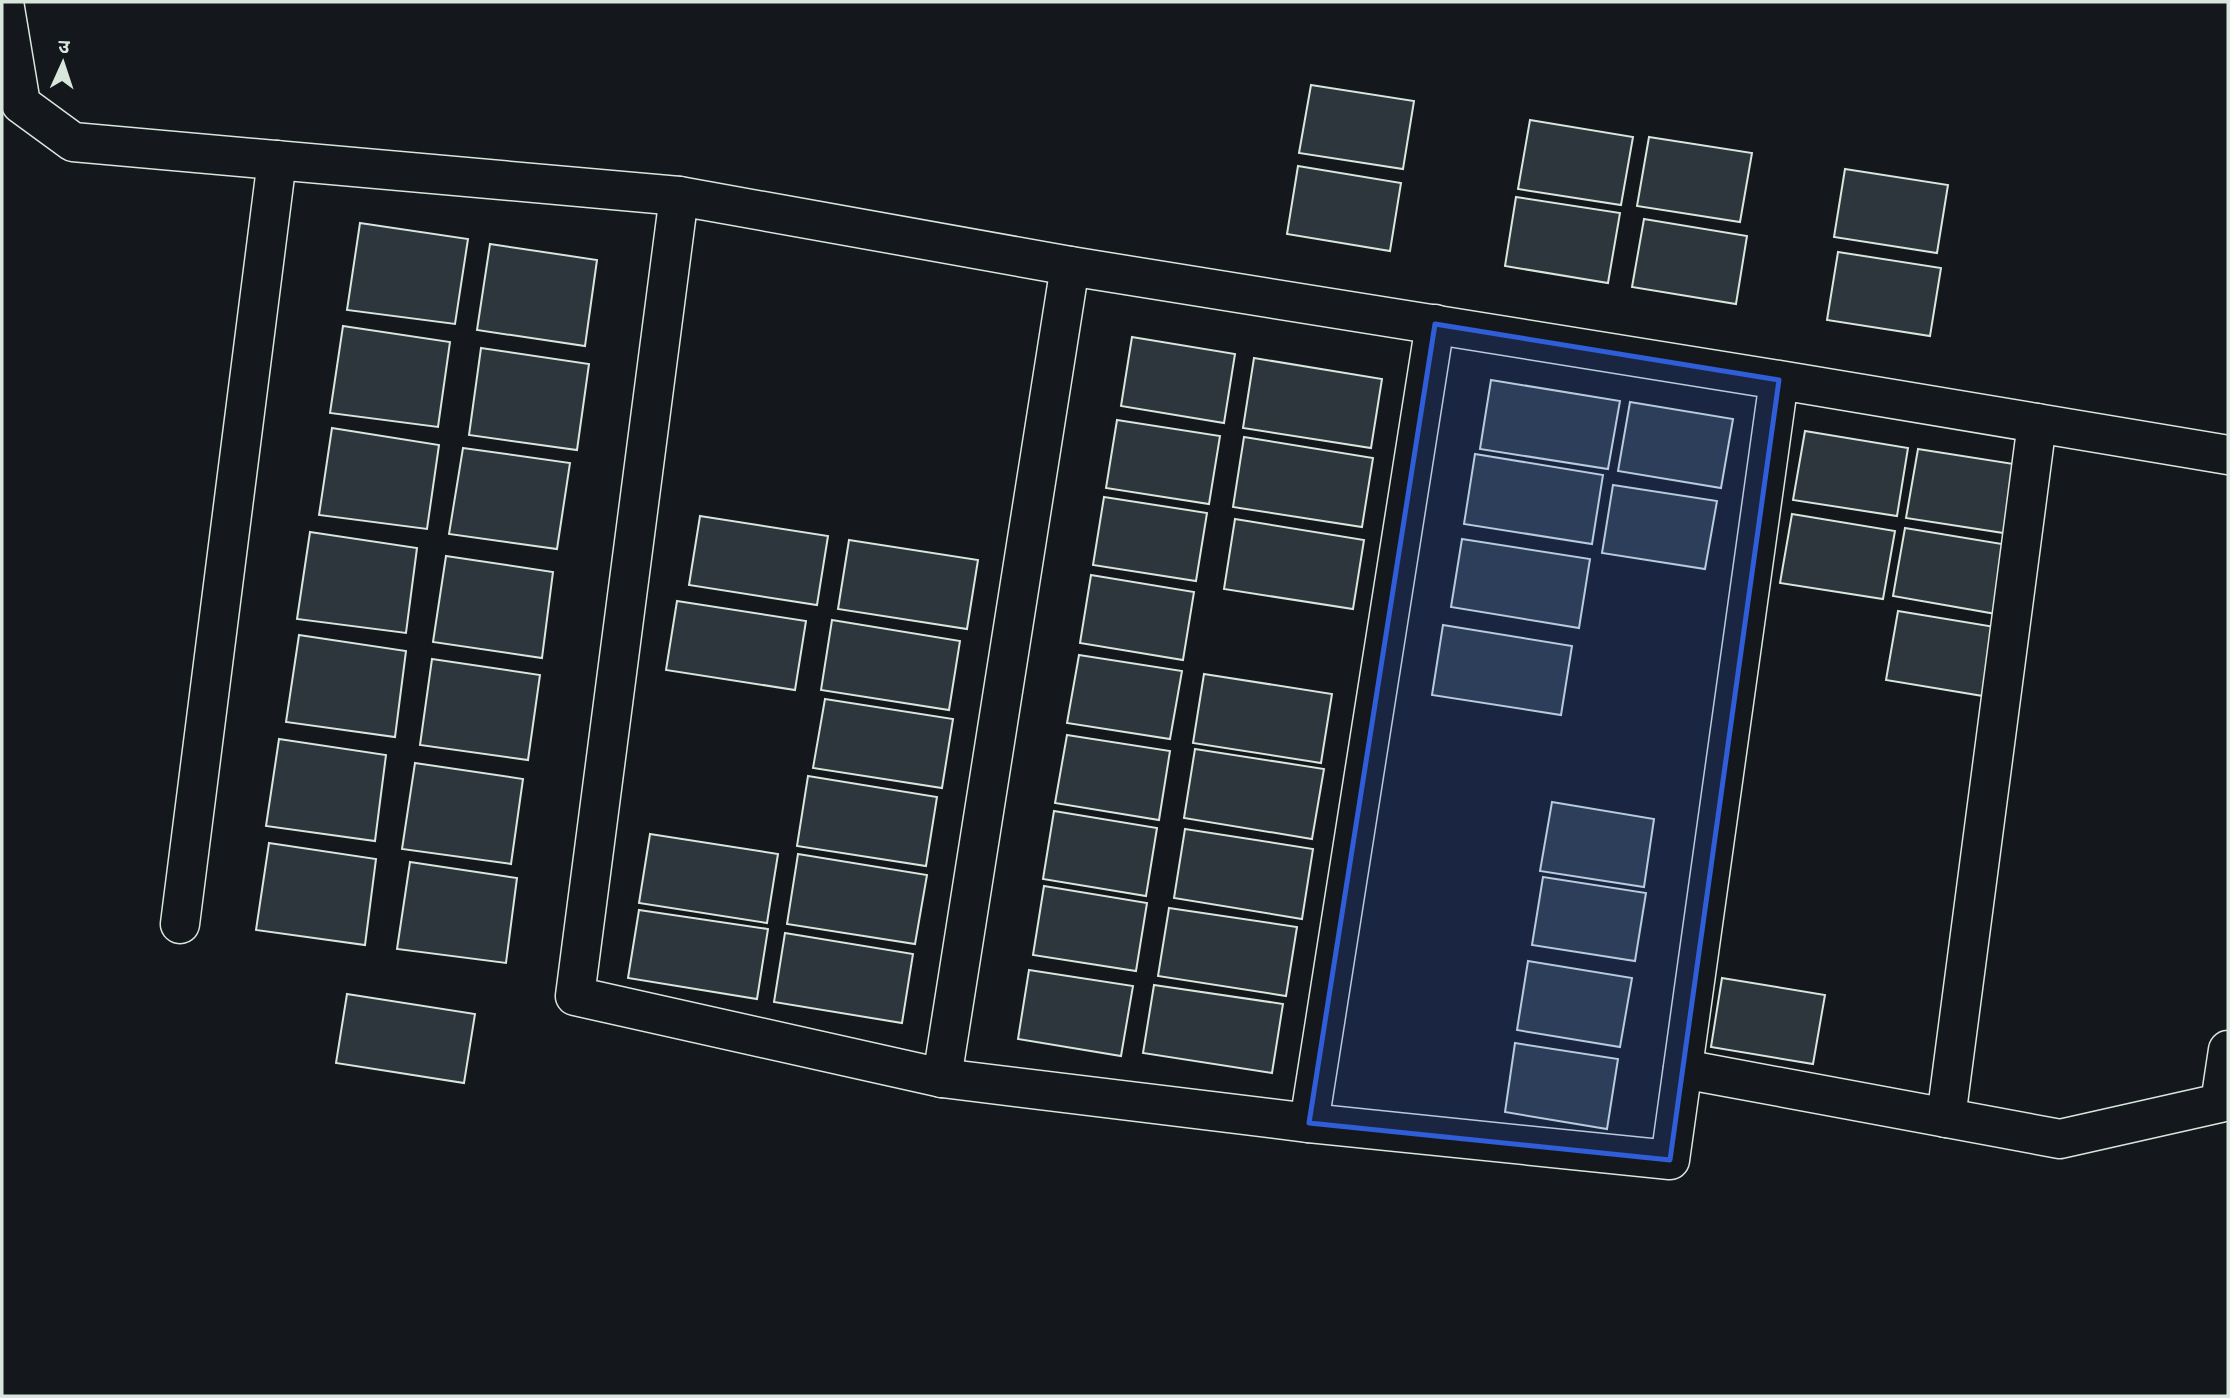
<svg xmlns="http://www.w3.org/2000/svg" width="2230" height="1398" font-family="'Roboto Condensed','Noto Sans Devanagari',sans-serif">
	<rect width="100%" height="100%" fill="#14181c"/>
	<g fill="#2c363c" stroke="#d8e6dc" stroke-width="2">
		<path d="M 1311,85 L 1414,101 L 1403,169 L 1299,153 Z"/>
		<path d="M 1530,120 L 1633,137 L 1621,205 L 1518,189 Z"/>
		<path d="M 1649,137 L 1752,153 L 1740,222 L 1637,206 Z"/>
		<path d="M 1298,166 L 1401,183 L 1390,251 L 1287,234 Z"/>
		<path d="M 1845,169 L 1948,185 L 1937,253 L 1834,237 Z"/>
		<path d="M 1516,197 L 1620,213 L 1608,283 L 1505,266 Z"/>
		<path d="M 1644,219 L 1747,236 L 1736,304 L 1632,287 Z"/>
		<path d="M 360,223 L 468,239 L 455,324 L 347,310 Z"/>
		<path d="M 490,244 L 597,260 L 585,346 L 477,330 Z"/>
		<path d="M 1838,252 L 1941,268 L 1930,336 L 1827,320 Z"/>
		<path d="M 343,326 L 450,342 L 438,427 L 330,413 Z"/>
		<path d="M 1132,337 L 1235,354 L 1224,423 L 1121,406 Z"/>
		<path d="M 481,348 L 589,364 L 577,450 L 469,435 Z"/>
		<path d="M 1254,358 L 1382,379 L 1371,448 L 1243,428 Z"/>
		<path d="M 1491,380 L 1620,401 L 1608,469 L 1480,449 Z"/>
		<path d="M 1630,402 L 1733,419 L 1721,488 L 1618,471 Z"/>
		<path d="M 1117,420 L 1220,436 L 1209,504 L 1106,488 Z"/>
		<path d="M 332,428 L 439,445 L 427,529 L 319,515 Z"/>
		<path d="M 1805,431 L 1908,448 L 1897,516 L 1793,500 Z"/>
		<path d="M 1244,437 L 1373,458 L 1362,527 L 1233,507 Z"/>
		<path d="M 463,448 L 570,463 L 557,549 L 449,534 Z"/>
		<path d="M 1918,449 L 2020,465 L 2010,534 L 1906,518 Z"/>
		<path d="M 1475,454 L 1603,475 L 1592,544 L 1464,524 Z"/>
		<path d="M 1613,485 L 1717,501 L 1705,569 L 1602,553 Z"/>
		<path d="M 1104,497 L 1207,513 L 1196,581 L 1093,565 Z"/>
		<path d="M 1792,514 L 1895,531 L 1883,599 L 1780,583 Z"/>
		<path d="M 700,516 L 828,536 L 817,605 L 689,585 Z"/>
		<path d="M 1235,519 L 1364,540 L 1353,609 L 1224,589 Z"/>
		<path d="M 1905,528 L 2008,545 L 1996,614 L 1893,596 Z"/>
		<path d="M 310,532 L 417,548 L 406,633 L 297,619 Z"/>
		<path d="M 1462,539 L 1590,559 L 1579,628 L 1451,607 Z"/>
		<path d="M 849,540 L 978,560 L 967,629 L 838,609 Z"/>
		<path d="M 446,556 L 553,572 L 542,658 L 433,642 Z"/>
		<path d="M 1091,575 L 1194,592 L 1183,660 L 1080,643 Z"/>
		<path d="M 677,601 L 806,621 L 795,690 L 666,670 Z"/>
		<path d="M 1898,611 L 2001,628 L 1989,697 L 1886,680 Z"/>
		<path d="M 832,620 L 960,641 L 949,710 L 821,690 Z"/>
		<path d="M 1443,625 L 1572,646 L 1561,715 L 1432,695 Z"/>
		<path d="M 299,635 L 406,651 L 395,737 L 286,722 Z"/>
		<path d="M 1079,655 L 1182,671 L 1170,739 L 1067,723 Z"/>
		<path d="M 432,659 L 540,675 L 528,760 L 420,745 Z"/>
		<path d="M 1204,674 L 1332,694 L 1321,763 L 1193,743 Z"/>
		<path d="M 825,699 L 953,719 L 942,788 L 813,768 Z"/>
		<path d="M 1067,735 L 1170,751 L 1159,820 L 1055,803 Z"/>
		<path d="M 279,739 L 386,755 L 375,841 L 266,826 Z"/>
		<path d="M 1195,749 L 1324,769 L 1312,839 L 1184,818 Z"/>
		<path d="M 415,763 L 523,779 L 511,864 L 402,849 Z"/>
		<path d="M 808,776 L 937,797 L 926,866 L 797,846 Z"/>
		<path d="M 1552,802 L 1654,819 L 1644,887 L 1540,871 Z"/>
		<path d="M 1054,811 L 1157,828 L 1146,896 L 1043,879 Z"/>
		<path d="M 1185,829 L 1313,849 L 1302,919 L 1174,898 Z"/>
		<path d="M 650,834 L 778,854 L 767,923 L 639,903 Z"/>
		<path d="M 269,843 L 376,859 L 365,945 L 256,930 Z"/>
		<path d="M 798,854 L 927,875 L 915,944 L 787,924 Z"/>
		<path d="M 410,862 L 517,878 L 506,963 L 397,949 Z"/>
		<path d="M 1543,877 L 1646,893 L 1635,961 L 1532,945 Z"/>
		<path d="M 1044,886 L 1147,903 L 1136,971 L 1033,955 Z"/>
		<path d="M 1169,908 L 1297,927 L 1286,996 L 1158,976 Z"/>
		<path d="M 639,910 L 768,929 L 757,999 L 628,978 Z"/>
		<path d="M 785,933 L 913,954 L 902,1023 L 774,1002 Z"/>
		<path d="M 1528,961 L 1632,978 L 1620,1047 L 1517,1030 Z"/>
		<path d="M 1029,970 L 1133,986 L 1121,1056 L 1018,1039 Z"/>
		<path d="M 1722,978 L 1825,995 L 1813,1064 L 1711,1047 Z"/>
		<path d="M 1154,985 L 1283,1004 L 1272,1073 L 1143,1053 Z"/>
		<path d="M 347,994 L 475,1014 L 464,1083 L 336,1063 Z"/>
		<path d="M 1515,1043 L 1618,1059 L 1607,1129 L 1505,1112 Z"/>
	</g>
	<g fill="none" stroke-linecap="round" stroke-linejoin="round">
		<g stroke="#d8e6dc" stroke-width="41">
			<g id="street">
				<path d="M 4,2 L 21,104 L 73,142 L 679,196"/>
				<path d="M 1779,380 L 1670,1160 L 1309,1123 L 942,1078 L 575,996 L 679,196 L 1070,266 L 1779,380 L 2228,455"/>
				<path d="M 180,924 L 277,160"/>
				<path d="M 1683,1069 L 2060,1139 L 2220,1103 L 2228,1050"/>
				<path d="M 942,1078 L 1070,266"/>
				<path d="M 1946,1118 L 2037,423"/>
				<path d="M 1309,1123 L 1435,324"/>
			</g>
		</g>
		<use href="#street" stroke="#14181c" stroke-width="38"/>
	</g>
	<path fill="#305dd8" fill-opacity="0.2" stroke="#305dd8" stroke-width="5" stroke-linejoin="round" d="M 1435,324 L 1779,380 L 1670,1160 L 1309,1123 Z"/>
	<rect width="2230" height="1398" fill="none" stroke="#d8e6dc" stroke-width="7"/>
	<g transform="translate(63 63) rotate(3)" stroke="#14181c" stroke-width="5" paint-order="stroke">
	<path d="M0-5L12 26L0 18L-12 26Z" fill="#d8e6dc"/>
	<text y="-10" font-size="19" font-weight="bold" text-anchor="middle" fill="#d8e6dc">उ</text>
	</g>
</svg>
